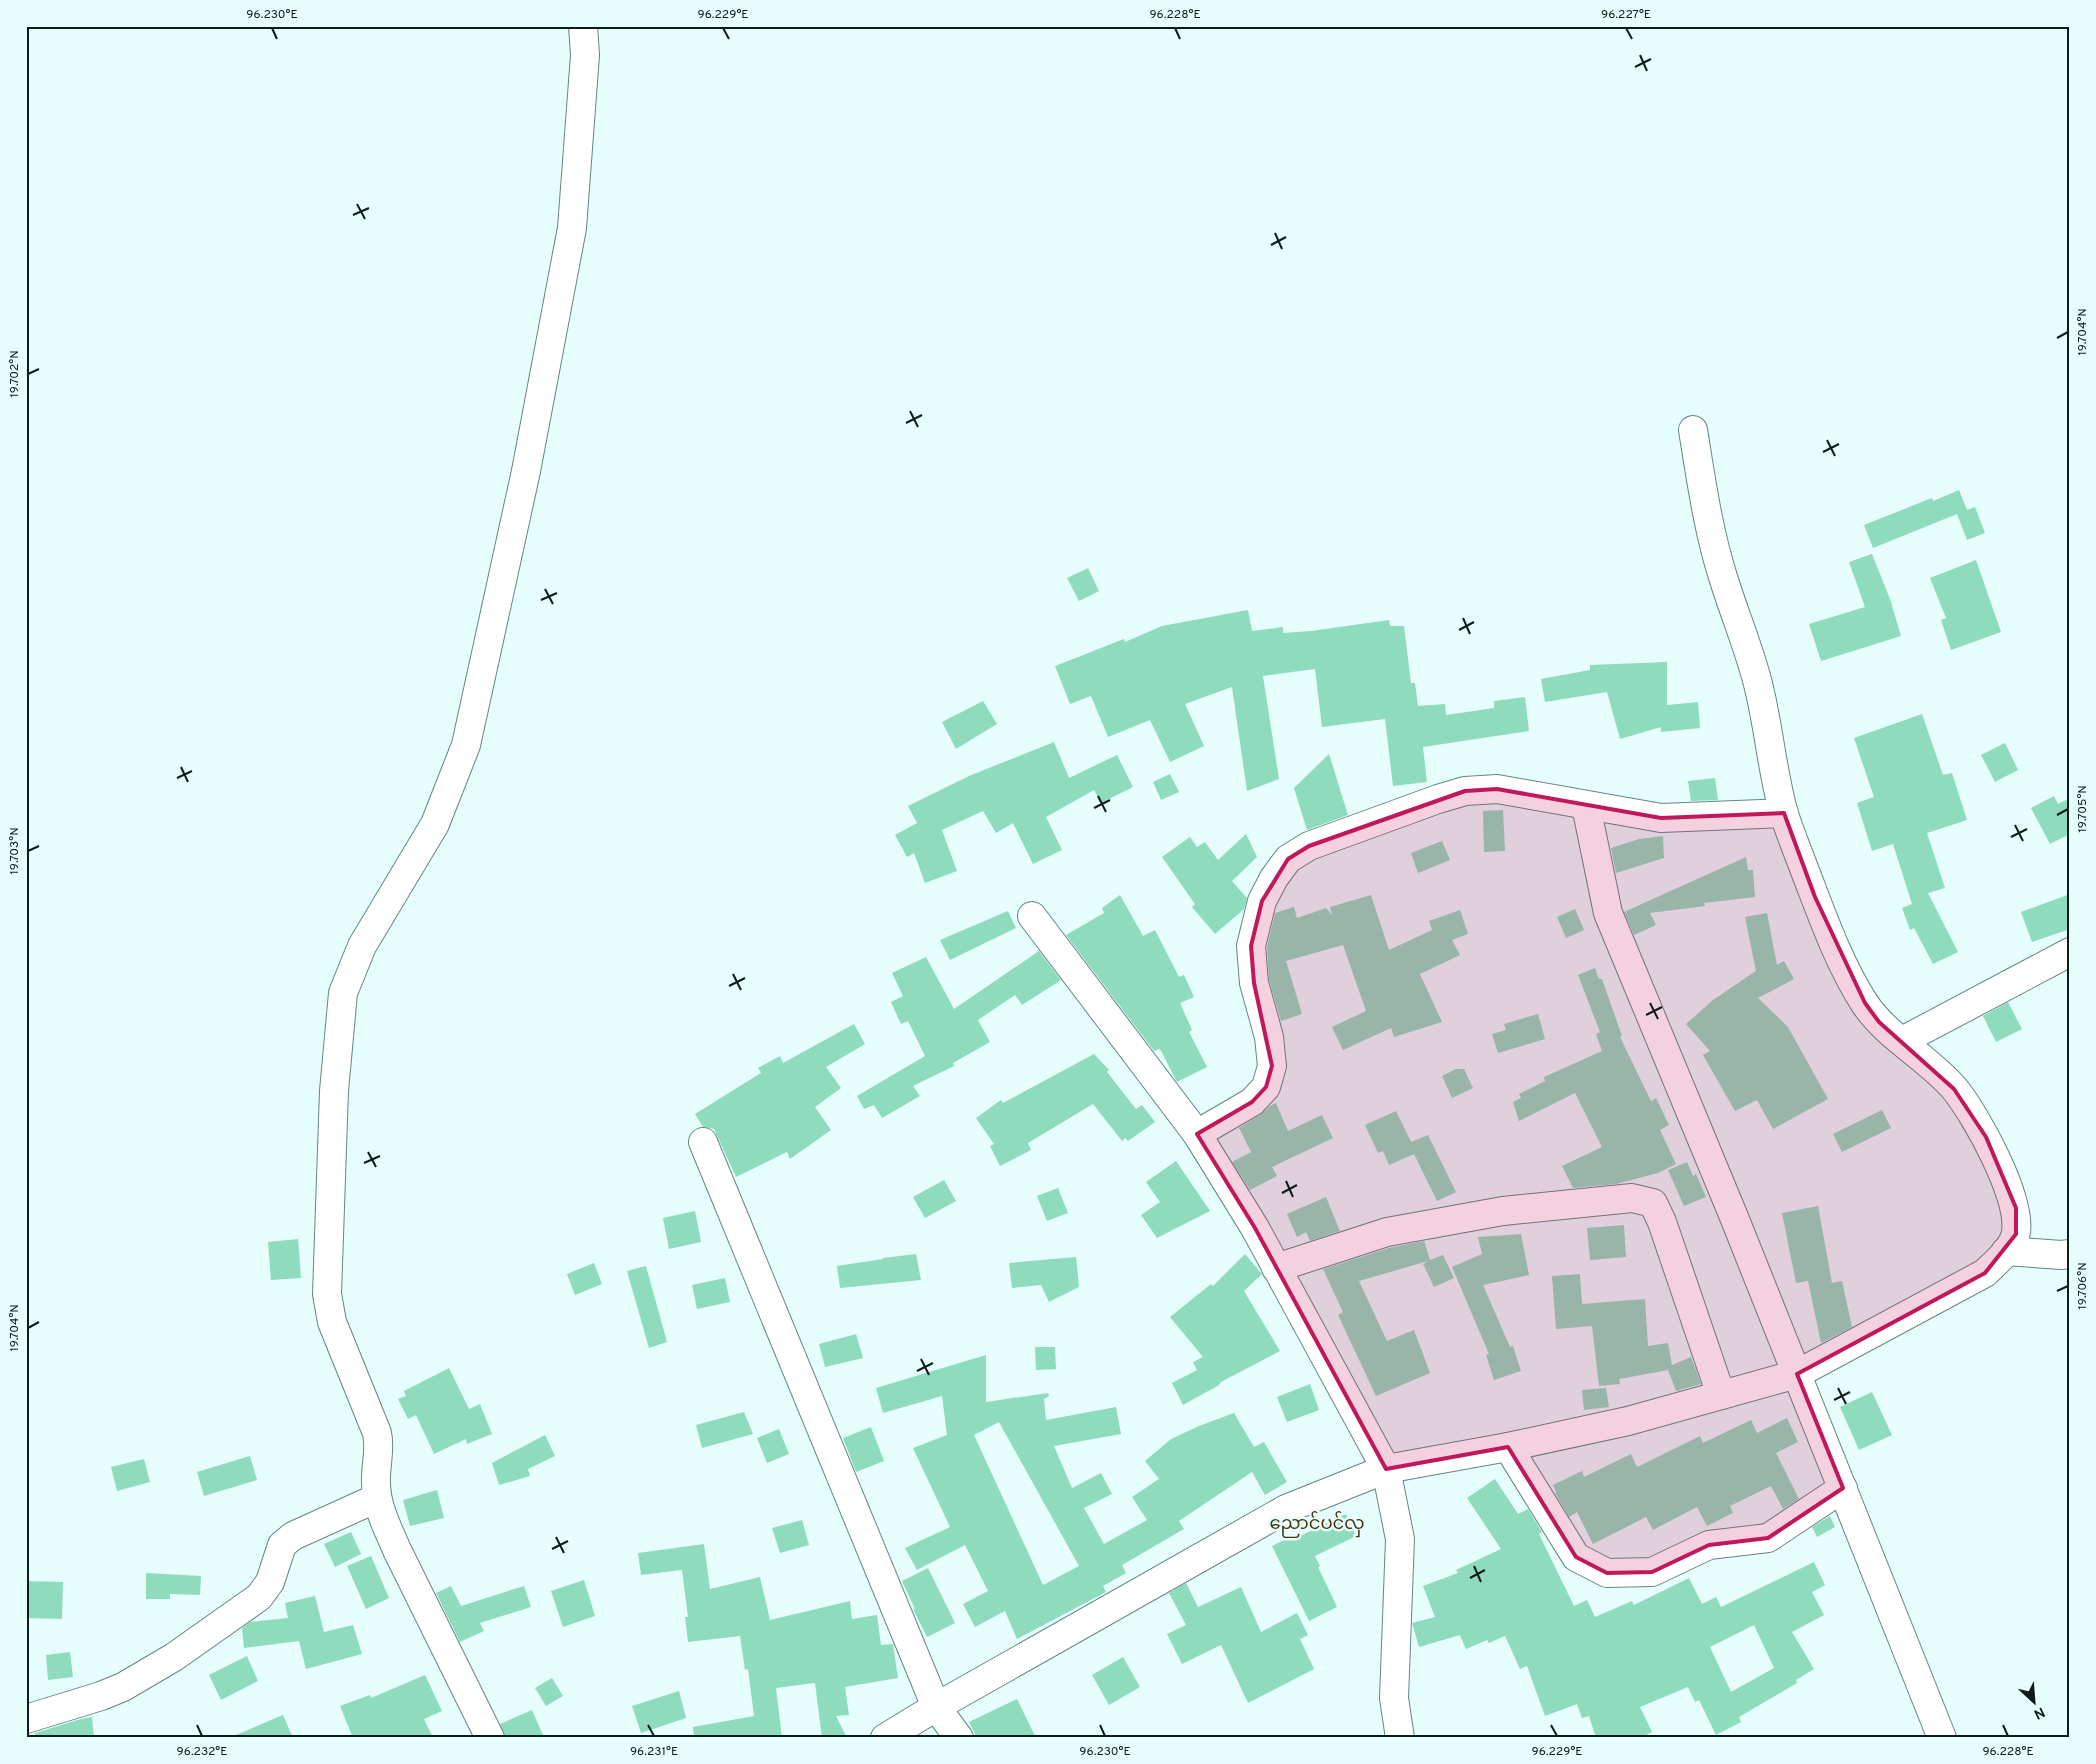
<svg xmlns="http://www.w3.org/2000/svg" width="2096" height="1764" font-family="Overpass,'Noto Sans Myanmar',sans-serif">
	<rect width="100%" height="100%" fill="#e6fefc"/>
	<g fill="#8fdbbd" fill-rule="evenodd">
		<path d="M 1959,490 L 1967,510 L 1975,507 L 1985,533 L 1967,540 L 1957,514 L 1967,510 L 1873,548 L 1864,525 L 1932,498 L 1933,501 Z"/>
		<path d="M 1872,554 L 1890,599 L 1901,636 L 1821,661 L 1809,624 L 1865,607 L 1849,562 Z"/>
		<path d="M 1976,560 L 2001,632 L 1951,650 L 1941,620 L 1946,618 L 1930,578 Z"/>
		<path d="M 1088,568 L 1099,591 L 1079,601 L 1067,578 Z"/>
		<path d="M 1248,610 L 1252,631 L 1283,627 L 1283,633 L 1311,631 L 1389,620 L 1390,626 L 1404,626 L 1411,683 L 1415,683 L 1418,706 L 1445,704 L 1446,715 L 1494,708 L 1494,701 L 1525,697 L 1529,731 L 1423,747 L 1427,782 L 1393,786 L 1385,719 L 1322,727 L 1315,669 L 1263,676 L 1279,779 L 1247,791 L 1232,687 L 1185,704 L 1204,746 L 1170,762 L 1150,720 L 1108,737 L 1091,696 L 1070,704 L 1055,666 L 1124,639 L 1125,642 L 1162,626 Z"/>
		<path d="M 1667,662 L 1667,705 L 1698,702 L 1700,728 L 1661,732 L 1661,727 L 1620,739 L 1607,692 L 1545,702 L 1541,679 L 1590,670 L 1590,665 Z"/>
		<path d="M 983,701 L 997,724 L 956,749 L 942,722 Z"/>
		<path d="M 1922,714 L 1943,775 L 1952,773 L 1967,820 L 1927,833 L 1945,888 L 1928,893 L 1958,952 L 1933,964 L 1914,928 L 1910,930 L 1902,908 L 1912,904 L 1893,844 L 1872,851 L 1857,803 L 1874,797 L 1854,738 Z"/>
		<path d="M 1054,742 L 1069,778 L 1117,755 L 1133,787 L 1101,803 L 1094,790 L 1046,817 L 1062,850 L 1033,864 L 1013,823 L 996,833 L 983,811 L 942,830 L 957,871 L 925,883 L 914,853 L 907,857 L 895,835 L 917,823 L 908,806 L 969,776 Z"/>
		<path d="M 2005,743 L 2018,770 L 1995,782 L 1981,755 Z"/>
		<path d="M 1329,754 L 1348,815 L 1307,830 L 1294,788 Z"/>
		<path d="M 1170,774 L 1179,792 L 1161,800 L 1153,782 Z"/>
		<path d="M 1715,778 L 1718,800 L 1691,801 L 1688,781 Z"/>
		<path d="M 2054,796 L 2058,804 L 2070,798 L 2070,834 L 2050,844 L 2031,808 Z"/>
		<path d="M 1503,810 L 1505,851 L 1484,852 L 1483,811 Z"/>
		<path d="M 1246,834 L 1257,857 L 1232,881 L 1247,898 L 1244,909 L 1215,934 L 1192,907 L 1195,904 L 1162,857 L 1190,837 L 1197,847 L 1205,842 L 1218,860 Z"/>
		<path d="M 1663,836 L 1664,858 L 1616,873 L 1611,848 L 1639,839 Z"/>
		<path d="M 1442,841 L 1450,860 L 1418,873 L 1411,853 Z"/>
		<path d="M 1746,857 L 1748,870 L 1753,870 L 1755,897 L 1704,903 L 1705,906 L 1650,913 L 1656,925 L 1634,935 L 1624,912 Z"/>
		<path d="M 2070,894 L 2070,929 L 2032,942 L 2021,912 Z"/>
		<path d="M 1120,895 L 1143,936 L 1155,930 L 1179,977 L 1184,975 L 1194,997 L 1180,1003 L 1192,1030 L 1189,1032 L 1207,1067 L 1177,1082 L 1160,1049 L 1154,1051 L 1066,935 L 1104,913 L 1102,908 Z"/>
		<path d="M 1371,895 L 1389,950 L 1432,930 L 1429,921 L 1460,910 L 1468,934 L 1452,940 L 1460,955 L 1420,974 L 1442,1022 L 1394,1037 L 1391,1028 L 1343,1050 L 1332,1027 L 1366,1011 L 1343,945 L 1286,961 L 1302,1014 L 1281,1021 L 1269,980 L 1267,947 L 1275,913 L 1294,907 L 1297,918 L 1326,908 L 1332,915 L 1330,907 Z"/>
		<path d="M 1575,909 L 1584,930 L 1566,938 L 1557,917 Z"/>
		<path d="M 1008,911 L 1016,928 L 950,960 L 940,940 Z"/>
		<path d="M 1767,913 L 1777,965 L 1784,961 L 1794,979 L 1758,998 L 1788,1027 L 1828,1099 L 1773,1129 L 1757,1100 L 1735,1111 L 1703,1055 L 1710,1051 L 1686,1024 L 1713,1000 L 1756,971 L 1745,917 Z"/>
		<path d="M 1039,951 L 1061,980 L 1022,1005 L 1015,995 L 978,1020 L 990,1042 L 953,1063 L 954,1066 L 913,1086 L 920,1096 L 882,1118 L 874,1105 L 864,1109 L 857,1096 L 925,1056 L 908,1021 L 901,1024 L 891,1002 L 903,996 L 892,973 L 926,957 L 954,1009 Z"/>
		<path d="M 1595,968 L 1599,979 L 1602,979 L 1622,1036 L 1620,1037 L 1651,1101 L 1656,1098 L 1669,1125 L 1660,1130 L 1676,1164 L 1658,1173 L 1616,1184 L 1573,1188 L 1562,1166 L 1602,1147 L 1575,1093 L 1519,1121 L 1513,1102 L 1521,1098 L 1519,1094 L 1545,1081 L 1544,1077 L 1602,1051 L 1596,1034 L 1600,1032 L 1578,975 Z"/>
		<path d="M 2008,1002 L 2022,1029 L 1996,1042 L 1983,1016 Z"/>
		<path d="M 1538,1014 L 1545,1039 L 1498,1053 L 1492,1034 L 1506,1030 L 1504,1024 Z"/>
		<path d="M 854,1024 L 865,1044 L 826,1067 L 841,1088 L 815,1107 L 831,1130 L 790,1159 L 787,1152 L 736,1177 L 714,1129 L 703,1127 L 695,1114 L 761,1073 L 758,1068 L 780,1056 L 783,1063 Z"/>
		<path d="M 1094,1054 L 1109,1070 L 1107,1072 L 1136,1109 L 1142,1105 L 1155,1122 L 1128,1141 L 1125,1138 L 1122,1141 L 1093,1104 L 1028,1143 L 1031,1150 L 1000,1166 L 990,1146 L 994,1144 L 976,1118 L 1001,1100 L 1003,1103 Z"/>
		<path d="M 1456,1069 L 1464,1069 L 1473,1088 L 1452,1098 L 1442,1076 Z"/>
		<path d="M 1276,1103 L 1288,1131 L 1322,1115 L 1333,1138 L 1272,1167 L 1277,1176 L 1250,1190 L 1232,1162 L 1251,1152 L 1239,1128 L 1260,1115 L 1270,1106 Z"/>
		<path d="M 1882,1110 L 1891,1128 L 1842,1152 L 1833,1134 Z"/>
		<path d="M 1396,1111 L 1411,1142 L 1428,1135 L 1456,1192 L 1437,1201 L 1414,1154 L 1389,1165 L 1383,1151 L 1378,1153 L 1365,1125 Z"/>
		<path d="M 1176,1161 L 1210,1211 L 1157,1238 L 1141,1215 L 1160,1202 L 1146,1182 Z"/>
		<path d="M 1687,1162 L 1693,1176 L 1696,1174 L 1706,1197 L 1684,1206 L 1668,1170 Z"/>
		<path d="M 944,1180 L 956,1201 L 925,1218 L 913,1197 Z"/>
		<path d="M 1058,1188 L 1068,1213 L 1047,1221 L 1037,1196 Z"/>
		<path d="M 1326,1197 L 1340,1231 L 1310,1241 L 1306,1232 L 1297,1237 L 1287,1214 Z"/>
		<path d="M 1818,1206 L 1832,1283 L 1842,1281 L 1852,1327 L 1821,1343 L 1808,1281 L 1796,1283 L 1782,1213 Z"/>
		<path d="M 695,1211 L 701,1242 L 669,1249 L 663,1218 Z"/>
		<path d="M 1624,1225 L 1626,1257 L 1590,1260 L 1587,1228 Z"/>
		<path d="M 1521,1234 L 1529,1275 L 1483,1285 L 1510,1347 L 1513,1346 L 1521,1371 L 1494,1380 L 1486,1355 L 1489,1354 L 1452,1267 L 1482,1254 L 1478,1237 Z"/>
		<path d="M 298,1239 L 301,1278 L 271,1280 L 268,1242 Z"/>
		<path d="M 1424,1241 L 1430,1260 L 1443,1255 L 1454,1278 L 1434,1287 L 1423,1264 L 1428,1261 L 1359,1281 L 1387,1341 L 1414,1330 L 1430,1373 L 1376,1396 L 1338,1315 L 1343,1312 L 1323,1269 L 1389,1248 Z"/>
		<path d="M 916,1254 L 921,1280 L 840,1288 L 837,1266 L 883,1259 L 883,1258 Z"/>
		<path d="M 1245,1254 L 1262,1274 L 1244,1291 L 1280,1351 L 1221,1382 L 1219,1385 L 1183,1405 L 1172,1383 L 1197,1370 L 1193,1362 L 1203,1357 L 1170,1317 L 1211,1284 L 1213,1286 Z"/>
		<path d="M 1076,1257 L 1079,1287 L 1049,1302 L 1041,1285 L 1012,1288 L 1009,1263 Z"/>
		<path d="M 594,1263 L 602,1284 L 575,1295 L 567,1274 Z"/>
		<path d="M 646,1266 L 667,1342 L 649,1348 L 627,1271 Z"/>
		<path d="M 1580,1274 L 1582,1304 L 1645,1299 L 1648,1346 L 1668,1343 L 1672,1365 L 1691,1357 L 1701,1384 L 1676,1391 L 1668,1370 L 1619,1379 L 1620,1384 L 1599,1386 L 1592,1326 L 1556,1329 L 1552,1276 Z"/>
		<path d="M 725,1278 L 730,1302 L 697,1309 L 692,1285 Z"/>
		<path d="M 856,1334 L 863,1358 L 825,1367 L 819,1344 Z"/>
		<path d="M 1035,1347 L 1055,1347 L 1056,1369 L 1036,1370 Z"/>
		<path d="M 986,1355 L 986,1402 L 1048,1393 L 1049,1396 L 1044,1399 L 1046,1420 L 1116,1407 L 1121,1434 L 1054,1446 L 1072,1488 L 1101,1473 L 1112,1494 L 1084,1508 L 1104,1544 L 1147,1520 L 1132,1497 L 1159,1479 L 1145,1461 L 1171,1439 L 1199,1426 L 1234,1413 L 1254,1447 L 1264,1442 L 1287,1482 L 1265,1495 L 1252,1472 L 1179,1521 L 1184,1529 L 1122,1565 L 1126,1573 L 1103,1586 L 1106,1592 L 1017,1639 L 1005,1611 L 975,1627 L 963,1604 L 988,1591 L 965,1545 L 917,1570 L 905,1548 L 950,1527 L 913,1448 L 947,1435 L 942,1396 L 883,1413 L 876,1388 ZM 999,1422 L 1079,1566 L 1043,1585 L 974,1435 Z"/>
		<path d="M 449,1368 L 469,1409 L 480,1404 L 492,1434 L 467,1444 L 466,1439 L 434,1454 L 416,1415 L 408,1419 L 398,1399 L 406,1396 L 404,1391 Z"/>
		<path d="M 1310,1384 L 1319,1410 L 1287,1422 L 1277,1397 Z"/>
		<path d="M 1606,1388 L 1609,1407 L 1584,1410 L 1582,1390 Z"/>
		<path d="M 1872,1392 L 1892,1435 L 1859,1450 L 1840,1407 Z"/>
		<path d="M 744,1412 L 753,1434 L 702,1448 L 696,1425 Z"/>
		<path d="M 1787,1418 L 1798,1442 L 1776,1453 L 1799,1499 L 1783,1509 L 1771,1486 L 1730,1506 L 1733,1513 L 1707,1526 L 1697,1507 L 1653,1530 L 1646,1517 L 1593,1544 L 1577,1512 L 1569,1517 L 1555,1493 L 1556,1492 L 1553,1485 L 1582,1471 L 1584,1477 L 1631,1454 L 1637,1467 L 1700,1436 L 1703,1443 L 1751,1420 L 1757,1433 Z"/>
		<path d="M 871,1427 L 884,1461 L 856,1472 L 843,1438 Z"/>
		<path d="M 779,1429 L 789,1454 L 767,1463 L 757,1438 Z"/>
		<path d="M 545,1435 L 555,1456 L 528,1469 L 530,1476 L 499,1485 L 492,1463 Z"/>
		<path d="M 250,1456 L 257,1480 L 204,1496 L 197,1472 Z"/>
		<path d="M 144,1459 L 150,1482 L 117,1491 L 111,1467 Z"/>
		<path d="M 1495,1479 L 1518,1514 L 1528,1509 L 1542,1532 L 1539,1534 L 1574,1606 L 1587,1600 L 1595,1617 L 1632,1601 L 1634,1605 L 1689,1578 L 1702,1604 L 1716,1597 L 1721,1607 L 1814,1562 L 1825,1585 L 1812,1592 L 1824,1615 L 1792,1632 L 1814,1669 L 1796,1680 L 1797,1683 L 1739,1717 L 1741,1722 L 1716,1735 L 1699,1700 L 1695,1702 L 1688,1687 L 1640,1707 L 1652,1732 L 1641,1738 L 1596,1738 L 1589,1716 L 1582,1718 L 1577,1704 L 1545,1716 L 1527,1666 L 1520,1669 L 1505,1636 L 1489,1643 L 1487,1640 L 1466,1649 L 1460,1635 L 1419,1647 L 1412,1623 L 1435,1617 L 1423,1586 L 1458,1573 L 1456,1570 L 1501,1549 L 1467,1498 ZM 1754,1625 L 1774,1668 L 1731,1692 L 1710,1647 Z"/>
		<path d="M 437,1490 L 444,1518 L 410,1526 L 403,1500 Z"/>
		<path d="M 1346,1514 L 1356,1536 L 1315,1556 L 1320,1566 L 1318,1567 L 1337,1607 L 1309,1621 L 1272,1546 L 1292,1536 L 1294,1539 Z"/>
		<path d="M 1830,1516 L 1835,1527 L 1817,1537 L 1812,1527 Z"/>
		<path d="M 802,1520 L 809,1545 L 780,1553 L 772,1528 Z"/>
		<path d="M 351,1532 L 361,1554 L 335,1567 L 324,1544 Z"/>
		<path d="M 704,1544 L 710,1589 L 760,1577 L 770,1620 L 850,1601 L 852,1619 L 877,1615 L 881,1645 L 893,1644 L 898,1678 L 845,1687 L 849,1715 L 836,1716 L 847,1738 L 822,1738 L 815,1683 L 776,1688 L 782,1738 L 694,1738 L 693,1727 L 754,1716 L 748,1669 L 745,1670 L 740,1636 L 688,1642 L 685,1617 L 688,1617 L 682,1570 L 641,1575 L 638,1553 Z"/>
		<path d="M 371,1556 L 389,1598 L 366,1609 L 347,1566 Z"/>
		<path d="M 928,1568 L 955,1623 L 927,1637 L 913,1609 L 915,1609 L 902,1581 Z"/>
		<path d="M 146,1573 L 201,1576 L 200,1595 L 170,1594 L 170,1599 L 146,1599 Z"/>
		<path d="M 584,1580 L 595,1616 L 563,1627 L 551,1591 Z"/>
		<path d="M 26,1581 L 63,1582 L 62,1619 L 26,1618 Z"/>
		<path d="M 1186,1583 L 1198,1607 L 1241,1587 L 1261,1632 L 1297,1613 L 1308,1635 L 1300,1639 L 1314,1669 L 1248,1703 L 1221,1645 L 1182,1664 L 1167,1634 L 1186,1625 L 1169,1593 Z"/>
		<path d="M 451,1586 L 461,1606 L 524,1586 L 531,1607 L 480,1623 L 484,1631 L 460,1642 L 436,1593 Z"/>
		<path d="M 315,1596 L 324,1632 L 353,1625 L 362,1654 L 306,1669 L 299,1641 L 244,1648 L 242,1628 L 250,1622 L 288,1618 L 285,1603 Z"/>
		<path d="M 70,1652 L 73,1677 L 48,1680 L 46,1655 Z"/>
		<path d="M 247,1656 L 258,1681 L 221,1700 L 209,1675 Z"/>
		<path d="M 1123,1657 L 1140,1687 L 1109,1705 L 1092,1675 Z"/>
		<path d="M 425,1675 L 442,1711 L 424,1719 L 433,1738 L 353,1738 L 340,1706 L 370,1695 L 371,1698 Z"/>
		<path d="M 552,1678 L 563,1696 L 546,1706 L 535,1688 Z"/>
		<path d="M 679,1691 L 686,1718 L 641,1733 L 632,1706 Z"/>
		<path d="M 1017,1699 L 1036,1738 L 977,1738 L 969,1722 Z"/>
		<path d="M 532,1710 L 544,1738 L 505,1738 L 500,1724 Z"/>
		<path d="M 283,1715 L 293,1738 L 229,1738 Z"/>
		<path d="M 92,1717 L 94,1738 L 35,1738 L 35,1733 L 81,1719 Z"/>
	</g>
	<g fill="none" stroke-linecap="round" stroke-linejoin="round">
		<g stroke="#618784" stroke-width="30">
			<g id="minor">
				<path d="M 1586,806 L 1608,913 L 1734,1217 L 1942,1738"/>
				<path d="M 1032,916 L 1197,1134 L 1255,1228 L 1386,1469 L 1400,1539 L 1394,1698 L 1400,1738"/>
				<path d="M 1902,1041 L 2070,952"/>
				<path d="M 1197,1134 L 1252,1102 L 1266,1087 L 1272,1066 L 1269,1037 L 1254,983 L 1251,946 L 1262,901 L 1274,878 L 1288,859 L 1309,846 L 1438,799 L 1465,791 L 1497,789 L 1661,818 L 1784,813"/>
				<path d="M 703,1142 L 936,1707 L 959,1738"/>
				<path d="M 2006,1251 L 2061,1255 L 2070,1254"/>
				<path d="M 1276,1268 L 1387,1232 L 1503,1211 L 1632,1198 L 1653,1203 L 1662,1222 L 1721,1395"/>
				<path d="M 1508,1447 L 1576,1557 L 1607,1573 L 1652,1572 L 1709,1545 L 1768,1538 L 1843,1488"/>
				<path d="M 26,1719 L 101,1696 L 123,1687 L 174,1657 L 259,1597 L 270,1582 L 282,1545 L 293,1536 L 377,1498"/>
				<path d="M 490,1738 L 397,1550 C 388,1529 376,1506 376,1483 C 375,1466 381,1450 377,1433 L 332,1322 L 327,1294 L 334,1091 L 343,993 L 362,946 L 435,824 L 466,745 L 526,471 L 572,228 L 585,55 L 583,26"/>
				<path d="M 885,1738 L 936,1707 L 1286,1509 L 1386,1469 L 1508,1447 L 1628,1421 L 1797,1374 L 1985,1273 C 1996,1262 2014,1248 2016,1232 C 2021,1197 1977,1116 1954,1088 C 1927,1057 1888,1038 1865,1004 C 1839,964 1822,915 1805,871 C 1798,852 1790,833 1784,814 C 1772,772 1769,727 1758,684 C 1749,648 1734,613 1723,577 C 1708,530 1701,479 1693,430"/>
			</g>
		</g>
		<use href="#minor" stroke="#fff" stroke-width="28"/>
	</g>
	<path fill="#c2185b" fill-opacity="0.2" stroke="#c2185b" stroke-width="4" stroke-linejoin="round" d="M 1497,789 L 1661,818 L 1784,813 L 1815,897 L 1865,1003 L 1879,1022 L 1954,1089 L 1986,1137 L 2016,1208 L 2016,1234 L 1985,1273 L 1797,1374 L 1843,1488 L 1768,1538 L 1709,1545 L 1652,1572 L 1607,1573 L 1576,1557 L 1508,1447 L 1386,1469 L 1255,1228 L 1197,1134 L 1252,1102 L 1266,1087 L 1272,1066 L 1254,983 L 1251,946 L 1262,901 L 1288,859 L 1309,846 L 1465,791 Z"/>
	<path fill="none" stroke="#0d1c1b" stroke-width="2" d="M 272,28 L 277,39M 723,28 L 729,39M 1175,28 L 1180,39M 1626,28 L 1632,39M 1640,55 L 1647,71M 1635,67 L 1651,59M 357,204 L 365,219M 353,215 L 369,208M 1275,233 L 1282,249M 1271,245 L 1286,237M 2057,338 L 2068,332M 28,374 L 39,369M 910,411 L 918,427M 906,423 L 922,415M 1827,440 L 1835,456M 1823,452 L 1839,444M 545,589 L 553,604M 541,600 L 557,593M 1463,618 L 1470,634M 1459,630 L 1474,622M 181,767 L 188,782M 177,778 L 192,771M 1098,796 L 1106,812M 1094,808 L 1110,800M 2057,815 L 2068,809M 2015,825 L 2023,841M 2011,837 L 2027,829M 28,851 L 39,846M 733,974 L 741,990M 729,986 L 745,978M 1650,1003 L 1658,1019M 1646,1015 L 1662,1007M 368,1152 L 376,1167M 364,1163 L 380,1156M 1286,1181 L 1293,1197M 1282,1193 L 1297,1185M 2057,1291 L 2068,1286M 28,1328 L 39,1322M 921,1359 L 929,1375M 917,1371 L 933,1363M 1838,1388 L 1846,1404M 1834,1400 L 1850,1392M 556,1537 L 564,1553M 552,1549 L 568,1541M 1474,1566 L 1481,1582M 1470,1578 L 1485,1570M 197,1725 L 202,1736M 648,1725 L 654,1736M 1100,1725 L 1105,1736M 1551,1725 L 1557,1736M 2003,1725 L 2008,1736"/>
	<g text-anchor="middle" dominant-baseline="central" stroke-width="5" stroke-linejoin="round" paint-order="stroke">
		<g font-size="18" fill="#49360f" stroke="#e6fefc">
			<text x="1317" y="1524">ညောင်ပင်လှ</text>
		</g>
	</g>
	<rect width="2096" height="1764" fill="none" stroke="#e6fefc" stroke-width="55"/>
	<g transform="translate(2034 1702) rotate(154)" stroke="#e6fefc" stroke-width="4" paint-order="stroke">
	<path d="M0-4L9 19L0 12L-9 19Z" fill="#0d1c1b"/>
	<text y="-8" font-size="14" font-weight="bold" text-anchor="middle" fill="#0d1c1b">N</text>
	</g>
	<rect x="28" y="28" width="2040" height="1708" fill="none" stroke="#0d1c1b" stroke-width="2"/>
	<g font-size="12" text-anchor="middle" fill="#0d1c1b">
		<text x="272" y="18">96.230°E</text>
		<text x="723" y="18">96.229°E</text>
		<text x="1175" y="18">96.228°E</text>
		<text x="1626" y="18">96.227°E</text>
		<text transform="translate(2082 332) rotate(-90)" y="4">19.704°N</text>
		<text transform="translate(14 374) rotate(-90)" y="4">19.702°N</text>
		<text transform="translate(2082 809) rotate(-90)" y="4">19.705°N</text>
		<text transform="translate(14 851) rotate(-90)" y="4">19.703°N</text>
		<text transform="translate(2082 1286) rotate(-90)" y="4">19.706°N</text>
		<text transform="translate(14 1328) rotate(-90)" y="4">19.704°N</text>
		<text x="202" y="1755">96.232°E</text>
		<text x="654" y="1755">96.231°E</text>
		<text x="1105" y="1755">96.230°E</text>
		<text x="1557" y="1755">96.229°E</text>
		<text x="2008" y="1755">96.228°E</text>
	</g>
</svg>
